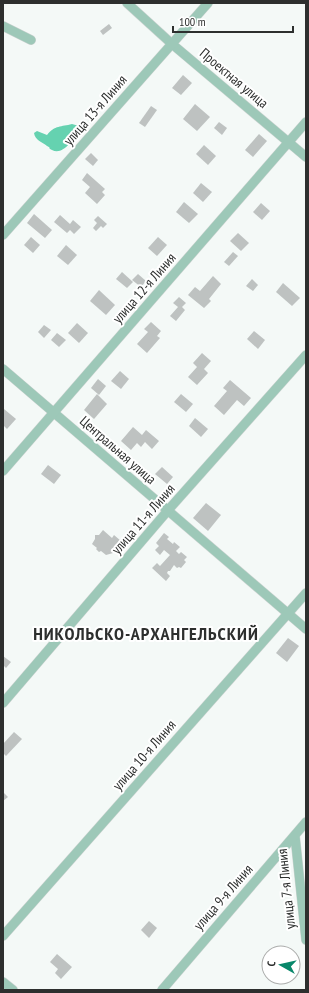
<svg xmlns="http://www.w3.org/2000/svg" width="309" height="993" font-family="'PT Sans Narrow',sans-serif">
	<rect width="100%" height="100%" fill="#f4f9f7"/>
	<path fill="#65d2b0" d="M 72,124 L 79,126 L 80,132 C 73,139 63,156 52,150 C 47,148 52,148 47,146 C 42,142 35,140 34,133 L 37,131 L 47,135 C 55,125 61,127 72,124 Z"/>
	<g fill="#bec2c1">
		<path d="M 109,24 L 112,28 L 103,35 L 100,31 Z"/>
		<path d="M 183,75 L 192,83 L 181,95 L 172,88 Z"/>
		<path d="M 195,104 L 210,117 L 197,131 L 183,119 Z"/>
		<path d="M 151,106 L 157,110 L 145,127 L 139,123 Z"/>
		<path d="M 219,122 L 227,128 L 222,135 L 214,128 Z"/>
		<path d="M 259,134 L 267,141 L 253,157 L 245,150 Z"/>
		<path d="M 204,145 L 216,156 L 208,165 L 196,154 Z"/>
		<path d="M 91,153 L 98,160 L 93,166 L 85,159 Z"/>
		<path d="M 87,173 L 105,189 L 102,192 L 105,195 L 97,204 L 85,193 L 90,187 L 82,180 Z"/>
		<path d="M 201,183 L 212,192 L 203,202 L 193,193 Z"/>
		<path d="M 184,202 L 198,214 L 189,223 L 176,212 Z"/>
		<path d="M 261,203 L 270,211 L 262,220 L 253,212 Z"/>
		<path d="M 34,214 L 52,230 L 45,238 L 27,223 Z"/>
		<path d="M 60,215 L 70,224 L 73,220 L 81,227 L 74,234 L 70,230 L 67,233 L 54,222 Z"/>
		<path d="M 98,216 L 107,224 L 103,228 L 101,226 L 96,231 L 93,228 L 97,223 L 94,220 Z"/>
		<path d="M 238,233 L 249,243 L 241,251 L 230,241 Z"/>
		<path d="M 31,237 L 40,245 L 33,253 L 24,245 Z"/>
		<path d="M 158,237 L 167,245 L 157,256 L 148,248 Z"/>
		<path d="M 66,245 L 77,255 L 68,265 L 57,256 Z"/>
		<path d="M 233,252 L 238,256 L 229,266 L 224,262 Z"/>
		<path d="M 122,272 L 133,282 L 127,288 L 116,279 Z"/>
		<path d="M 138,274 L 146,281 L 141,287 L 132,280 Z"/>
		<path d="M 213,276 L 221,284 L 209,299 L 211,301 L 204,308 L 188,295 L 195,287 L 200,291 Z"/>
		<path d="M 252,279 L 258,285 L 253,291 L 246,286 Z"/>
		<path d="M 283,283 L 300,298 L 292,306 L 276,292 Z"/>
		<path d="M 99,290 L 115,305 L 106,315 L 90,301 Z"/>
		<path d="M 179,297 L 186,303 L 182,307 L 185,310 L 176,321 L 170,316 L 178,307 L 173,303 Z"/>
		<path d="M 151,322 L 161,331 L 157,336 L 160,338 L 147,353 L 137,344 L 148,332 L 144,329 Z"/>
		<path d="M 77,323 L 88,333 L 79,343 L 68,333 Z"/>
		<path d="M 44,325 L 51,330 L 44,338 L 38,332 Z"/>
		<path d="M 254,331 L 265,340 L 258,349 L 247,339 Z"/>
		<path d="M 57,333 L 66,340 L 59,347 L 51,340 Z"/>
		<path d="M 202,353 L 211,361 L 204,369 L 208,373 L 197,385 L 188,377 L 197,367 L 193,363 Z"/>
		<path d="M 120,371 L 129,379 L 121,389 L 111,381 Z"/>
		<path d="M 98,379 L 106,386 L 99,395 L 91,388 Z"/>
		<path d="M 230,380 L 251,398 L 244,406 L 237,400 L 224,415 L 214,406 L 227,391 L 223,388 Z"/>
		<path d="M 97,394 L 107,404 L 94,419 L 84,410 Z"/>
		<path d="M 181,394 L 193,404 L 186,412 L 174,402 Z"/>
		<path d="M 4,409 L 16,419 L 7,429 L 3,425 Z"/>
		<path d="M 195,418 L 208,429 L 201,437 L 189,426 Z"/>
		<path d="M 133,427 L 142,435 L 146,430 L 159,441 L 152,449 L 145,442 L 141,447 L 137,443 L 131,450 L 121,441 Z"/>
		<path d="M 48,465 L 61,475 L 54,484 L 41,474 Z"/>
		<path d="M 162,467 L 173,477 L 167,484 L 155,474 Z"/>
		<path d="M 206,503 L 221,515 L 208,531 L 193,518 Z"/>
		<path d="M 103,530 L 112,538 L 114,535 L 121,541 L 113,553 L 106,555 L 101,551 L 99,552 L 96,549 L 97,548 L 92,544 L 95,539 L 95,535 L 99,535 Z"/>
		<path d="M 164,533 L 169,537 L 167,539 L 173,544 L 174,542 L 180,547 L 176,551 L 179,554 L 181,552 L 187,557 L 184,560 L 186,562 L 181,568 L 179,567 L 177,568 L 174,565 L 170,571 L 168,571 L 167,573 L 170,576 L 166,581 L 152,568 L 157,563 L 160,566 L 170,555 L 164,550 L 160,555 L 155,550 L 159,546 L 156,543 Z"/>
		<path d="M 288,638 L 299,646 L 287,662 L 276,653 Z"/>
		<path d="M 3,656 L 11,662 L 6,668 L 3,665 Z"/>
		<path d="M 14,732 L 22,739 L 6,756 L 3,753 L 3,744 Z"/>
		<path d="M 3,792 L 8,797 L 3,801 Z"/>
		<path d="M 149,921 L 157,928 L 149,938 L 141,930 Z"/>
		<path d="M 57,954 L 72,967 L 61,979 L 55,973 L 58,969 L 50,962 Z"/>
	</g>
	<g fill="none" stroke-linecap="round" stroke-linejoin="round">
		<g stroke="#d0d5d3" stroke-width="10">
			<g id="minor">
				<path d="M 127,3 L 172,44 L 306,157"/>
				<path d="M 3,26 L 31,40"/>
				<path d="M 3,235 L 208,3"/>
				<path d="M 3,369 L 306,629"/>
				<path d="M 3,471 L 306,122"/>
				<path d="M 3,703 L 170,508 L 306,355"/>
				<path d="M 295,836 L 306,940"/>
				<path d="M 3,936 L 306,593"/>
				<path d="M 3,982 L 13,990"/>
				<path d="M 162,990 L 306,822"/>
			</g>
		</g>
		<use href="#minor" stroke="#9dc8b8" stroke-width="9"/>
	</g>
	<g text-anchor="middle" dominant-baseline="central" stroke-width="4" stroke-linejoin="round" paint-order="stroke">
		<g font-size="14" fill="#2d2f2e" stroke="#fff">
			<text transform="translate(234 78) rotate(40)">Проектная улица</text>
			<text transform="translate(95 110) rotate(-49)">улица 13-я Линия</text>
			<text transform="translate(144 288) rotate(-49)">улица 12-я Линия</text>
			<text transform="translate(118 450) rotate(41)">Центральная улица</text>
			<text transform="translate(143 519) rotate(-49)">улица 11-я Линия</text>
			<text transform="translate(144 755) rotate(-49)">улица 10-я Линия</text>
			<text transform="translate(286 889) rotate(-96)">улица 7-я Линия</text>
			<text transform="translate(223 897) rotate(-49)">улица 9-я Линия</text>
		</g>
		<g font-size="18" font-weight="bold" letter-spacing="1" fill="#2d2f2e" stroke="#fff">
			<text x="146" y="633">НИКОЛЬСКО-АРХАНГЕЛЬСКИЙ</text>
		</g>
	</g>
	<rect width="309" height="993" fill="none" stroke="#2d2f2e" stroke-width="8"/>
	<g transform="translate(281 965) rotate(278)"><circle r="19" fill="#ffffff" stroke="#abacab"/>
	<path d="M0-3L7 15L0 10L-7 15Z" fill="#08876a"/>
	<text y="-6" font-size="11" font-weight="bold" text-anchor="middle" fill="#2d2f2e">С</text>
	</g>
	<path d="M173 26v6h120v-6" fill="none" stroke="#2d2f2e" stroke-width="2"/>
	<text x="179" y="26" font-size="12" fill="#2d2f2e" stroke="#ffffff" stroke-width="3" paint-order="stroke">100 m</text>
</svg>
